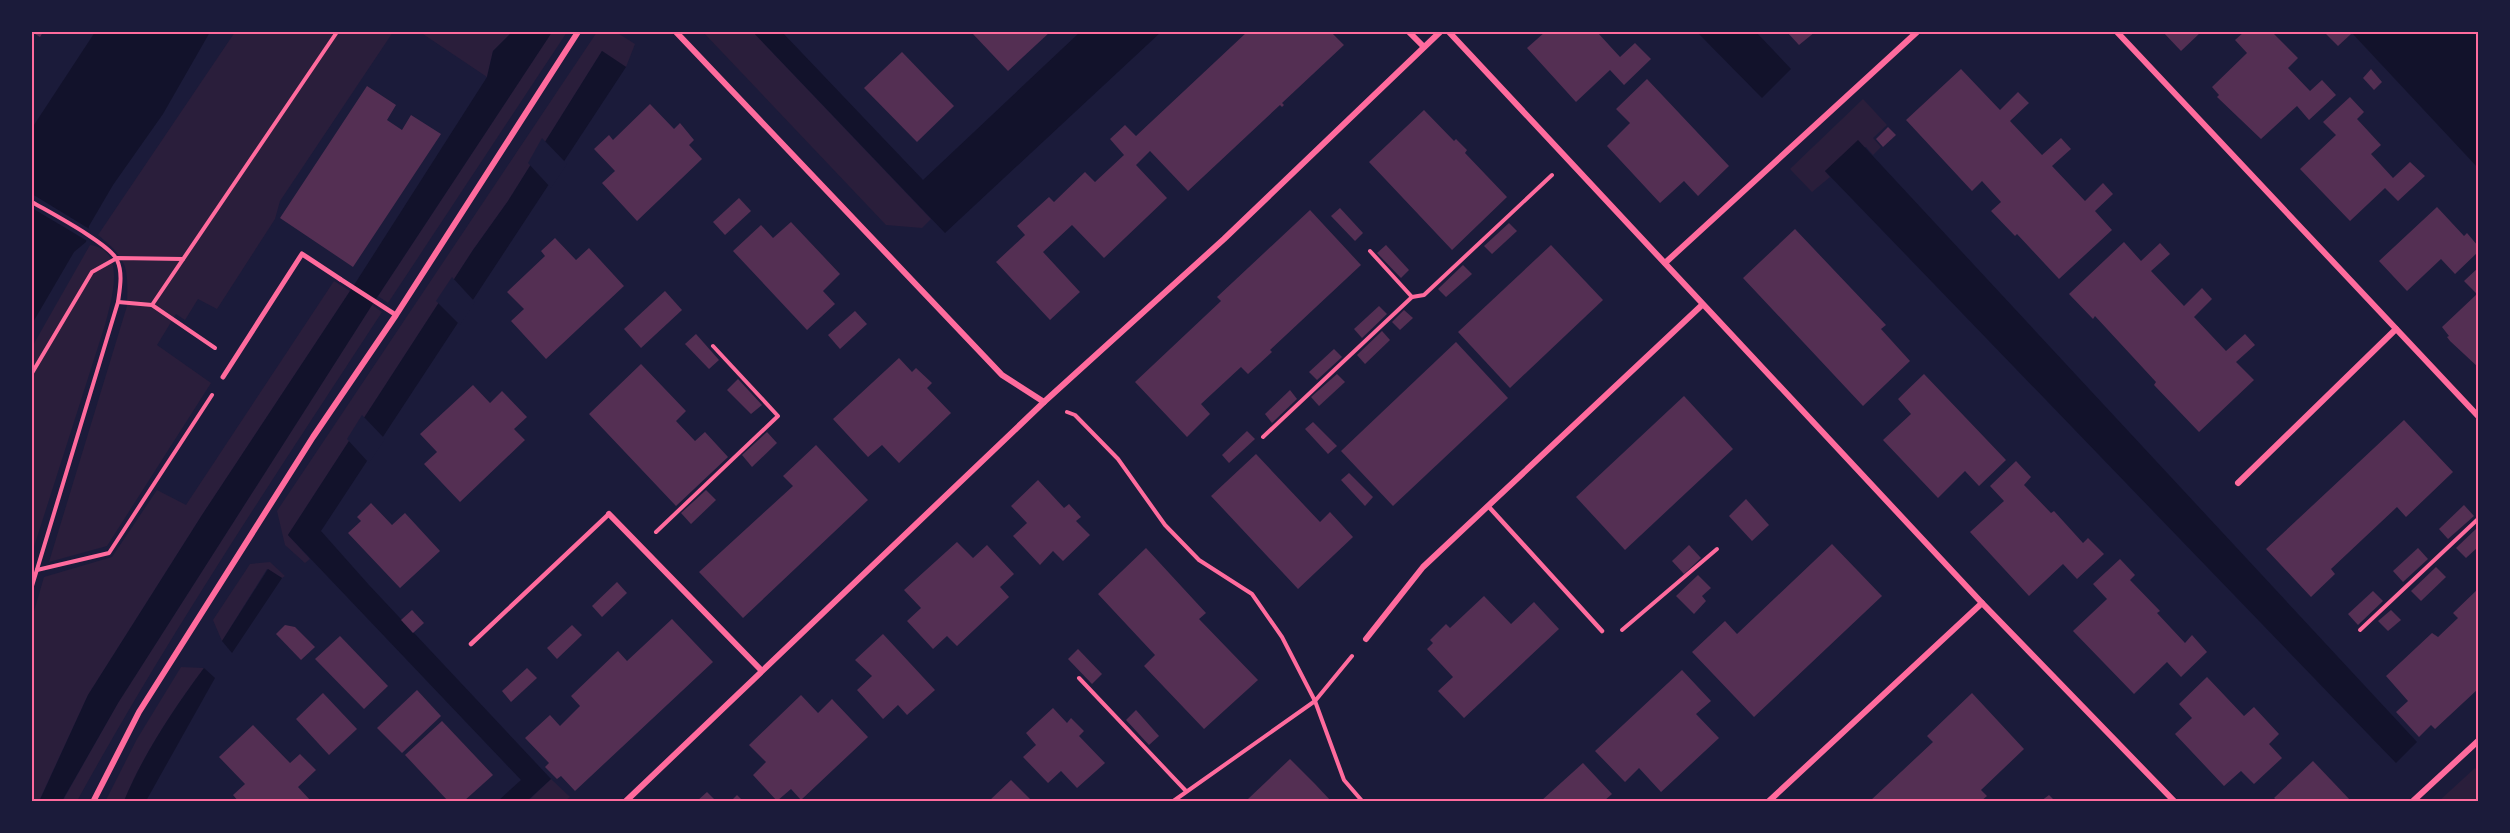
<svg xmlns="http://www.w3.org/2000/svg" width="2510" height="833" font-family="Rubik,sans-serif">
	<rect width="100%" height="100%" fill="#1b1b3a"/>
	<g fill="#2a1e3b">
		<path d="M 235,32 L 393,32 L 280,201 L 275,219 L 217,309 L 198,299 L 185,320 L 176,314 L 157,345 L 211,383 L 107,546 L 49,562 L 127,306 C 128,268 129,260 98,235 Z"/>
		<path d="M 420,32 L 512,32 L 493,51 L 487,77 Z"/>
		<path d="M 552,32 L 567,32 L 388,303 L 378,296 Z"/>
		<path d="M 597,32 L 616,32 L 635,44 L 626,67 L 602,51 L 508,201 L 473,250 L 288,535 L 310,559 L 305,563 L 285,545 L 277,511 Z"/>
		<path d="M 703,32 L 753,32 L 931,219 L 922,228 L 886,225 Z"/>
		<path d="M 1863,99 L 1887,125 L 1873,138 L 1881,147 L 1873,155 L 1866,147 L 1825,171 L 1830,177 L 1812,192 L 1790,169 Z"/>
		<path d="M 90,245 C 128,250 111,301 105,325 L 32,553 L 32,347 Z"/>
		<path d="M 334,281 L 350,291 L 202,515 L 88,695 L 39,801 L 32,802 L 32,618 L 44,577 L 112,557 L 157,490 L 186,505 Z"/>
		<path d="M 372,305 L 382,312 C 277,473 170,632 77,801 L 62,802 L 118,703 Z"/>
		<path d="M 270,562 L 285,576 L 282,578 L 267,569 L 222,641 L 213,620 L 250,564 Z"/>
		<path d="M 181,667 L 204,668 C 173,710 144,753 124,801 L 105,802 L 137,739 Z"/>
		<path d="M 2475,768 L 2478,771 L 2478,801 L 2439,801 Z"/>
		<path d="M 551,779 L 570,797 L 565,801 L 527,802 Z"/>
	</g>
	<g fill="#12122b">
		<path d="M 95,32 L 210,32 L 163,114 L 113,185 L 89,226 L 86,242 L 74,252 L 32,324 L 32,128 Z"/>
		<path d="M 512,32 L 552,32 L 372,305 L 118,703 L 62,801 L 39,802 L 88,695 L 202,515 L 356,282 L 487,77 L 493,51 Z"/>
		<path d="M 753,32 L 782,32 L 923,180 L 1080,32 L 1161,32 L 945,233 Z"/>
		<path d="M 1697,32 L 1756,32 L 1791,69 L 1762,98 Z"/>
		<path d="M 2351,32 L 2478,32 L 2478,168 Z"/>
		<path d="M 602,51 L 626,67 L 321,531 L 369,585 L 551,779 L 527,801 L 498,801 L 521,780 L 288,535 L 473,250 L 508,201 Z"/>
		<path d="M 1858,140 L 2417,742 L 2396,763 L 1825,171 Z"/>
		<path d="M 268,569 L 282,578 L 232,653 L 222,641 Z"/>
		<path d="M 204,668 L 215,678 L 146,801 L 124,801 C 144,753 173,710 204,668 Z"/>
	</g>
	<g fill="#1b1b3a">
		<path d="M 542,138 L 567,164 L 551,188 L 528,163 Z"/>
		<path d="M 32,194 L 91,230 L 89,242 L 32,208 Z"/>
		<path d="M 452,277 L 475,302 L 460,325 L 436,301 Z"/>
		<path d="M 362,415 L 385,439 L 369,463 L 347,439 Z"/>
	</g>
	<g fill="#542f53">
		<path d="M 32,32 L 43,32 L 40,37 Z"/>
		<path d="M 975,32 L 1050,32 L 1008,71 L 973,34 Z"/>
		<path d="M 1247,32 L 1331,32 L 1344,45 L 1282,103 L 1284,105 L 1282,107 L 1280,105 L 1188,191 L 1150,151 L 1136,165 L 1167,198 L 1104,258 L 1072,225 L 1043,252 L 1080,292 L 1050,320 L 996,262 L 1025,235 L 1017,226 L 1049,197 L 1054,202 L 1085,172 L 1095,182 L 1124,155 L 1110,139 L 1125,125 L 1136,136 Z"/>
		<path d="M 1545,32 L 1599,32 L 1598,33 L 1620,57 L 1635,43 L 1651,59 L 1624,85 L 1610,70 L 1576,102 L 1527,48 Z"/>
		<path d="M 1787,32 L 1815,32 L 1799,45 Z"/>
		<path d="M 2163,32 L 2201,32 L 2181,51 Z"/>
		<path d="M 2244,32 L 2272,32 L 2298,58 L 2288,68 L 2310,91 L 2322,80 L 2336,95 L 2309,120 L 2297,106 L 2261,139 L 2217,97 L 2219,95 L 2212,87 L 2247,53 L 2235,40 Z"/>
		<path d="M 2324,32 L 2348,32 L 2351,34 L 2338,46 Z"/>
		<path d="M 902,52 L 954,106 L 917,142 L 864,88 Z"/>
		<path d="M 1961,69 L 2000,110 L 2018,92 L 2029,103 L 2010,121 L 2042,155 L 2061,138 L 2071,149 L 2052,166 L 2085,201 L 2103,183 L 2113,194 L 2095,211 L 2112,230 L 2059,279 L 2017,234 L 2015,236 L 1991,211 L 2001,202 L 1982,181 L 1972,191 L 1906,120 Z"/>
		<path d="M 2371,69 L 2382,82 L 2374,90 L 2363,78 Z"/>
		<path d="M 1647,79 L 1729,166 L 1698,196 L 1684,181 L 1660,203 L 1607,146 L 1630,123 L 1616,109 Z"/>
		<path d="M 367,86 L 396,105 L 387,120 L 402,130 L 411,115 L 441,134 L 353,267 L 280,218 Z"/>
		<path d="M 2350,97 L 2364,112 L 2357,119 L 2381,145 L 2371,154 L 2393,178 L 2410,162 L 2425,176 L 2398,201 L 2385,188 L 2350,221 L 2300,169 L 2336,135 L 2323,122 Z"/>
		<path d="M 650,104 L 674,129 L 680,123 L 694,140 L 689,145 L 702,159 L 637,221 L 602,183 L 615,171 L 594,149 L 609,135 L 613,140 Z"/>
		<path d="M 1424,110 L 1454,141 L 1456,139 L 1467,150 L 1465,153 L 1507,197 L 1452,250 L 1369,162 Z"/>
		<path d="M 1888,127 L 1896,135 L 1883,147 L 1876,139 Z"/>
		<path d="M 739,198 L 751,211 L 725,235 L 713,222 Z"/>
		<path d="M 2437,207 L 2464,236 L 2467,233 L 2478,246 L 2478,252 L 2455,274 L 2441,259 L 2407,291 L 2379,261 Z"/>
		<path d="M 1340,208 L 1363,233 L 1355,241 L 1331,216 Z"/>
		<path d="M 1310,210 L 1361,265 L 1270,350 L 1272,352 L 1248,374 L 1241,367 L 1201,404 L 1210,414 L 1187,437 L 1135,382 L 1221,301 L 1217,297 Z"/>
		<path d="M 791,222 L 840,274 L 823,291 L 835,304 L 807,330 L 733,251 L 761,225 L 773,238 Z"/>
		<path d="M 1509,223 L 1517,231 L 1492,254 L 1484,246 Z"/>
		<path d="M 1795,229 L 1886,325 L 1881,329 L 1910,361 L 1863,406 L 1743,278 Z"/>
		<path d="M 555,238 L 576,260 L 589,248 L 624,286 L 546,359 L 511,321 L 524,309 L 507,292 L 545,256 L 541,251 Z"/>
		<path d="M 2124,242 L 2141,261 L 2160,243 L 2170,254 L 2151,271 L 2184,306 L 2202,288 L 2212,299 L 2194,317 L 2226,351 L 2245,334 L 2255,345 L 2236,362 L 2254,380 L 2199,432 L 2154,385 L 2156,382 L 2095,316 L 2093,319 L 2069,294 Z"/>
		<path d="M 1386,245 L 1409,270 L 1401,278 L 1377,253 Z"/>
		<path d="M 1551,245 L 1603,300 L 1510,388 L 1458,332 Z"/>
		<path d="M 1463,265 L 1472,274 L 1446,297 L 1438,289 Z"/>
		<path d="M 2478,268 L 2478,367 L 2450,341 L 2447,337 L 2449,336 L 2442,327 L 2477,294 L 2464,281 Z"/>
		<path d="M 665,291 L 682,310 L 641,348 L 624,329 Z"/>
		<path d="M 1379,306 L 1387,314 L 1362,338 L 1354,329 Z"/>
		<path d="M 1404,310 L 1413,318 L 1400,330 L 1392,322 Z"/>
		<path d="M 855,311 L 867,324 L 840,349 L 828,335 Z"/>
		<path d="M 1382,331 L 1390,340 L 1365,364 L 1357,355 Z"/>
		<path d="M 696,334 L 719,360 L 709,369 L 685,344 Z"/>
		<path d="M 1456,342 L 1508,398 L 1393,506 L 1341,451 Z"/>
		<path d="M 1334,349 L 1342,357 L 1317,380 L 1309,372 Z"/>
		<path d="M 899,358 L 912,372 L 916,368 L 932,383 L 927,388 L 951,413 L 899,463 L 882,445 L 868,457 L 833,419 Z"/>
		<path d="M 641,364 L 686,411 L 676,421 L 695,441 L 705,432 L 728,457 L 676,506 L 589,414 Z"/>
		<path d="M 1337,374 L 1345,382 L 1319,406 L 1311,397 Z"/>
		<path d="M 1924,374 L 2006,460 L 1979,486 L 1965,471 L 1938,498 L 1883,440 L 1911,414 L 1898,399 Z"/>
		<path d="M 738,379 L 762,405 L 751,414 L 727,390 Z"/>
		<path d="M 473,385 L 490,403 L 502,391 L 527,417 L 514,429 L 525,440 L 460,502 L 424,464 L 437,452 L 420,434 Z"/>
		<path d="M 1290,390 L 1297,399 L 1272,423 L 1265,414 Z"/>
		<path d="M 1684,396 L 1733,449 L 1625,550 L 1576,497 Z"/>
		<path d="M 2404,420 L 2453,472 L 2406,517 L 2397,507 L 2331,569 L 2335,574 L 2311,597 L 2266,549 Z"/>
		<path d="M 1313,422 L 1337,446 L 1328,454 L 1305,429 Z"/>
		<path d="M 1247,431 L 1255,439 L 1229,463 L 1222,455 Z"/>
		<path d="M 767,432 L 777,443 L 752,467 L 742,455 Z"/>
		<path d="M 816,445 L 868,500 L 743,618 L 699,572 L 793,486 L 783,476 Z"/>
		<path d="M 1256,454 L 1320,522 L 1330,512 L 1353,537 L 1298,589 L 1211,496 Z"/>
		<path d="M 2016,461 L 2031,477 L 2024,485 L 2051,513 L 2054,511 L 2083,543 L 2088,538 L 2104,554 L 2077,579 L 2063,564 L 2029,596 L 1970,532 L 2004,501 L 1990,486 Z"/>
		<path d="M 1349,473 L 1373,497 L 1365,506 L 1341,480 Z"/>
		<path d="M 1038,480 L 1064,508 L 1069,504 L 1081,517 L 1076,521 L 1090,535 L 1063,561 L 1053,551 L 1040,565 L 1013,536 L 1027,523 L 1011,506 Z"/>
		<path d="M 706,490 L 716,500 L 691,524 L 681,513 Z"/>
		<path d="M 1746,499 L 1769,525 L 1752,541 L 1729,516 Z"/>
		<path d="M 371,503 L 392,525 L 405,513 L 440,551 L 400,588 L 348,533 L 361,521 L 357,517 Z"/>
		<path d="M 2464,505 L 2474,516 L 2448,539 L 2439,529 Z"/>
		<path d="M 2478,527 L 2478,547 L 2466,558 L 2456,548 Z"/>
		<path d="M 957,542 L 973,558 L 987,545 L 1014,574 L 1000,587 L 1009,597 L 957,646 L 947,636 L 933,649 L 907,621 L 921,608 L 904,590 Z"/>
		<path d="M 1832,544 L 1882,596 L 1754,717 L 1692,652 L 1725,621 L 1737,634 Z"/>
		<path d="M 1689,545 L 1701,558 L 1684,574 L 1672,561 Z"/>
		<path d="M 1146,548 L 1206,613 L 1199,619 L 1258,680 L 1204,729 L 1144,666 L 1155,655 L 1098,594 Z"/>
		<path d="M 2418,548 L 2428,559 L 2403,582 L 2393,571 Z"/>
		<path d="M 2120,559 L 2135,575 L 2130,580 L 2160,611 L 2157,613 L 2185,643 L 2192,635 L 2207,652 L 2181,677 L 2167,662 L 2134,694 L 2073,631 L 2107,599 L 2093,584 Z"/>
		<path d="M 2436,567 L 2446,577 L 2421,601 L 2411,591 Z"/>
		<path d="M 1698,575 L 1711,588 L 1702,596 L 1706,601 L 1694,614 L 1676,596 Z"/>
		<path d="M 617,582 L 627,593 L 602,617 L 592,606 Z"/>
		<path d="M 2478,589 L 2478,689 L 2435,729 L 2431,725 L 2419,737 L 2396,712 L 2408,701 L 2386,676 L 2432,633 L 2438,637 L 2458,618 L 2453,613 Z"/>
		<path d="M 2373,591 L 2383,601 L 2358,625 L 2348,614 Z"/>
		<path d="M 1484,596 L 1511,624 L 1534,602 L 1559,629 L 1464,718 L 1438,691 L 1453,677 L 1427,649 L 1433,643 L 1430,640 L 1446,624 L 1450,628 Z"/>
		<path d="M 412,610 L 424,623 L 413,633 L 401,620 Z"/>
		<path d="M 2391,610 L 2401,620 L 2388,631 L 2378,621 Z"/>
		<path d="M 672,619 L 713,662 L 575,791 L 561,776 L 557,779 L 545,767 L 549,763 L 525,738 L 550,715 L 560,726 L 580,706 L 571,696 L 618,651 L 627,661 Z"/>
		<path d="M 285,625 L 295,627 L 315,647 L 301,660 L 276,634 Z"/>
		<path d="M 572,625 L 582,635 L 557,659 L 547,648 Z"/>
		<path d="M 883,634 L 935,690 L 907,715 L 898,705 L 883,719 L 857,690 L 872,676 L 855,660 Z"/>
		<path d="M 340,636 L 388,686 L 364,709 L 315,659 Z"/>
		<path d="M 1078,649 L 1102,674 L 1092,684 L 1068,659 Z"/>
		<path d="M 527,668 L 537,678 L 511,702 L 502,691 Z"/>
		<path d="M 1682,670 L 1711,701 L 1696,714 L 1719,738 L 1661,792 L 1639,768 L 1625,782 L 1595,751 Z"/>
		<path d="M 2207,677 L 2244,716 L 2254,707 L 2279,734 L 2269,744 L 2282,758 L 2254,784 L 2241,771 L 2224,786 L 2175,734 L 2192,718 L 2179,704 Z"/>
		<path d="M 417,690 L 441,716 L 402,753 L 377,728 Z"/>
		<path d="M 323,693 L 357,729 L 329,755 L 296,719 Z"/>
		<path d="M 1972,693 L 2024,749 L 1981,790 L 1987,796 L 1981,801 L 1870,801 L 1933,742 L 1927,736 Z"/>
		<path d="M 801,695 L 818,713 L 832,699 L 868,737 L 801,800 L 791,789 L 777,801 L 753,775 L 766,762 L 749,745 Z"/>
		<path d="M 1053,708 L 1067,723 L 1071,718 L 1084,731 L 1079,736 L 1105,763 L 1077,788 L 1061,771 L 1048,783 L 1023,757 L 1036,745 L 1026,733 Z"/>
		<path d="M 1136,710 L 1159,736 L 1149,745 L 1126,720 Z"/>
		<path d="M 442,721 L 493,775 L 464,801 L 448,801 L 405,755 Z"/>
		<path d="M 253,725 L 290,763 L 300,754 L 316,770 L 298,787 L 311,801 L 238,801 L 233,795 L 245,784 L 219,757 Z"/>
		<path d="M 1290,759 L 1315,784 L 1331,801 L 1250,801 L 1248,799 Z"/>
		<path d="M 2313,761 L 2351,801 L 2278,801 L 2274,798 Z"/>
		<path d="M 1583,763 L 1612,794 L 1604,801 L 1541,801 Z"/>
		<path d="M 1011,780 L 1032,801 L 989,801 Z"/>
		<path d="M 707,792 L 716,801 L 697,801 Z"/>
		<path d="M 737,795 L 743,801 L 731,801 Z"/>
		<path d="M 2049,795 L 2055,801 L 2041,801 Z"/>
	</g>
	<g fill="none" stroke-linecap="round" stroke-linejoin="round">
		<g stroke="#ff6b9d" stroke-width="4">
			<path d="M 32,202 C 49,212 110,244 117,260 C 123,273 120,288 118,302 L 32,586"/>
			<path d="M 1370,251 L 1412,297"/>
			<path d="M 118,302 L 152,305 L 215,348"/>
			<path d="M 152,305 L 337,32"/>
			<path d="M 32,373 L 92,272 L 117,258 L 183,259"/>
			<path d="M 1067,412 L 1075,415 L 1118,459 L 1165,525 L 1199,560 L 1252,594 L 1282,637 L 1315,701 L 1352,656"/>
			<path d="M 1263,437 L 1412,297 L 1424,295 L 1552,175"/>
			<path d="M 656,532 L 778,416 L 713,346"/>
			<path d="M 37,570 L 109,553 L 212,395"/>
			<path d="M 1622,630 L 1717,549"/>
			<path d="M 2360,630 L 2478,519"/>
			<path d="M 1079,678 L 1186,791"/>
			<path d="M 1172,802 L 1315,701 L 1344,780 L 1363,802"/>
		</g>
		<g stroke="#ff6b9d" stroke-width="4.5">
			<path d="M 340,279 L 396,315"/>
			<path d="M 1489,507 L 1602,631"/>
			<path d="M 471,644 L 609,514"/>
		</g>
		<path stroke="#ff6b9d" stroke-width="5" d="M 223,377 L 302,254 L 340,279"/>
		<g stroke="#ff6b9d" stroke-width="6">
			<path d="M 676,32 L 1002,375 L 1044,402"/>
			<path d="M 1409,32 L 1423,46"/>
			<path d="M 1449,32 L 1982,603 L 2175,802"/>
			<path d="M 2117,32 L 2478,416"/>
			<path d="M 1665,263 L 1917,32"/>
			<path d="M 2238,483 L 2396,329"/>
			<path d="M 609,514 L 761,670"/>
			<path d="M 1366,639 L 1423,567 L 1702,305"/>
			<path d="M 93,802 L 139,712 L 313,437 L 396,315 L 578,32"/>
			<path d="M 625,802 L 1044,402 L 1224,239 L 1440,32"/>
			<path d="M 1768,802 L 1982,603"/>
			<path d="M 2412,802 L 2478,741"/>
		</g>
	</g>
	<rect width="2510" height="833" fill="none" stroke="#1b1b3a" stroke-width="66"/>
	<rect x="33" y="33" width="2444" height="767" fill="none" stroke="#ff6b9d" stroke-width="2"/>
</svg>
